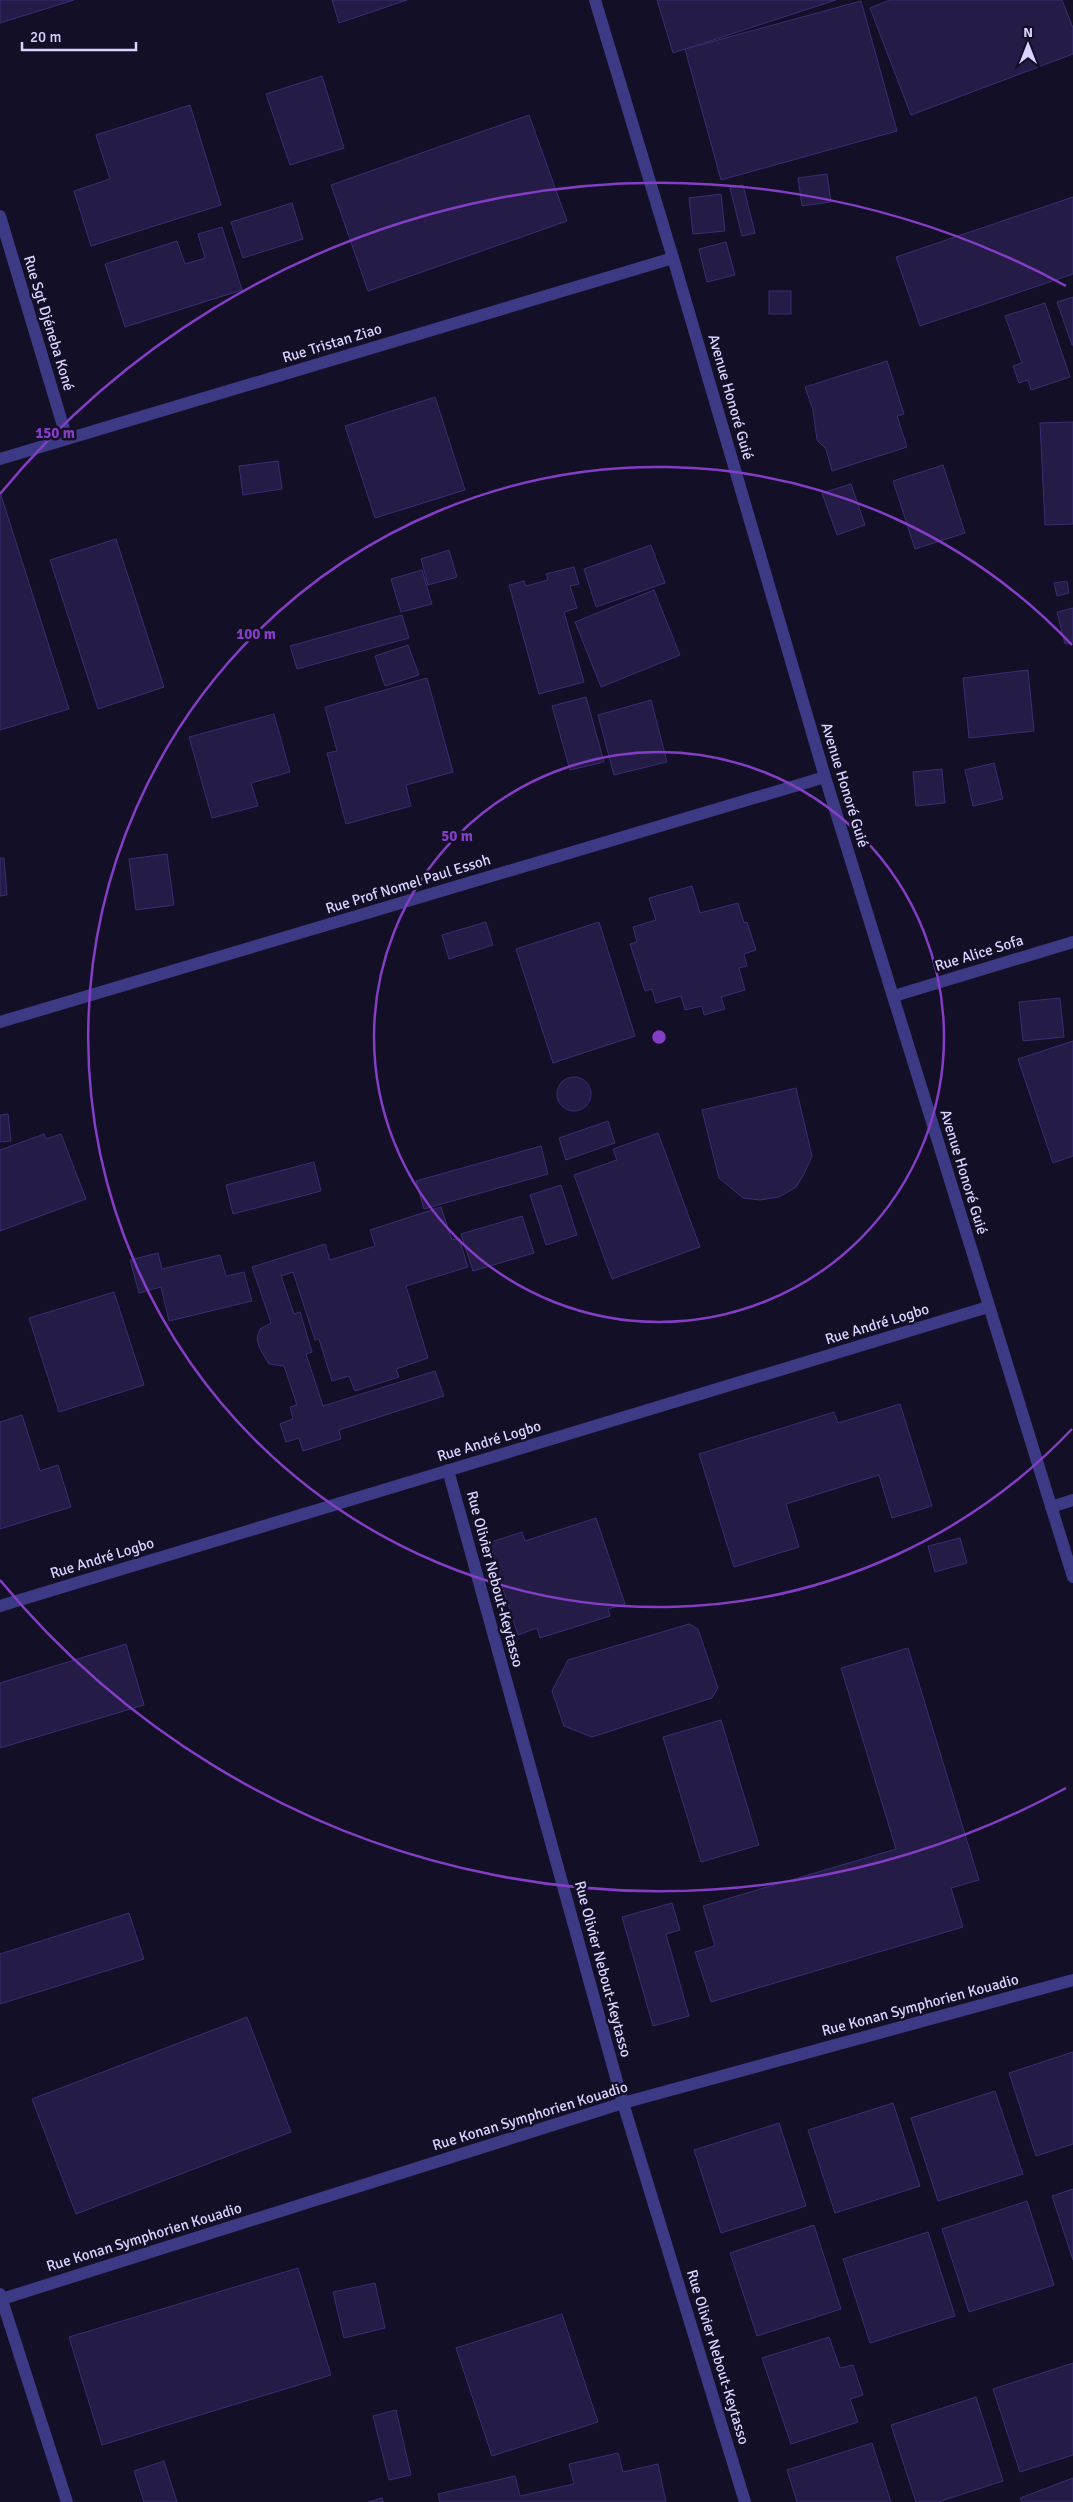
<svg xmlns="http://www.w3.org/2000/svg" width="1073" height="2502" font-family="Signika,sans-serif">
	<rect width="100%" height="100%" fill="#130f26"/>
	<g fill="#241b47" stroke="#3b2d73">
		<path d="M 0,0 L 74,0 L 0,23 Z"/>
		<path d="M 332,0 L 407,0 L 339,23 Z"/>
		<path d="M 657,0 L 836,0 L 673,53 Z"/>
		<path d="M 890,0 L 1062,0 L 1073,28 L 1073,54 L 911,115 L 870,8 Z"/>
		<path d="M 861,1 L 897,131 L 721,180 L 685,49 Z"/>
		<path d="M 322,76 L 344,148 L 290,165 L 266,94 Z"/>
		<path d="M 190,105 L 221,205 L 91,246 L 74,191 L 110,179 L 96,135 Z"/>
		<path d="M 529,115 L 567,221 L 368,291 L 331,185 Z"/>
		<path d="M 827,174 L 831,202 L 802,206 L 798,178 Z"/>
		<path d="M 743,185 L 755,233 L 742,236 L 730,188 Z"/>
		<path d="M 721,194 L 725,231 L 693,234 L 689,198 Z"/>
		<path d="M 1073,197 L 1073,274 L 920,326 L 896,257 Z"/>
		<path d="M 292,203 L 303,239 L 243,258 L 231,222 Z"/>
		<path d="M 222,227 L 242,290 L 125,327 L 105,264 L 177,241 L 185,264 L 205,258 L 198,234 Z"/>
		<path d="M 726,242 L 735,275 L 707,282 L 699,249 Z"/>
		<rect x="769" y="291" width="22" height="23"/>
		<path d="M 1073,297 L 1073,345 L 1072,345 L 1057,302 Z"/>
		<path d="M 1045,303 L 1070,377 L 1031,390 L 1028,380 L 1019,383 L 1013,366 L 1022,363 L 1005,316 Z"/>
		<path d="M 887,361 L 904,414 L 897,416 L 907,447 L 832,471 L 826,449 L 817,440 L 813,410 L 805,387 Z"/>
		<path d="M 435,397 L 465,490 L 375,518 L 345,426 Z"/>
		<path d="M 1073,422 L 1073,524 L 1045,525 L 1040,423 Z"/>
		<path d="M 278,461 L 282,489 L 243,495 L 239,466 Z"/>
		<path d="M 943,465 L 965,533 L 915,549 L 893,481 Z"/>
		<path d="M 851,484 L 865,525 L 837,535 L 822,493 Z"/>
		<path d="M 0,492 L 69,709 L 0,730 Z"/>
		<path d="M 116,539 L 164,687 L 98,709 L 50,560 Z"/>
		<path d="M 651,545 L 665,583 L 596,607 L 584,569 Z"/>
		<path d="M 449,550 L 457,577 L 428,585 L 421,559 Z"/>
		<path d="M 574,567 L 579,584 L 570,586 L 577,608 L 564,612 L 584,682 L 539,694 L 509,585 L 524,581 L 526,586 L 548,580 L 546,574 Z"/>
		<path d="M 422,570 L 432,604 L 401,612 L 391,579 Z"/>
		<path d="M 1067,581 L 1069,593 L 1057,596 L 1054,583 Z"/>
		<path d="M 654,590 L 680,655 L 601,687 L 575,622 Z"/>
		<path d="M 1073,608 L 1073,642 L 1065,644 L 1057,612 Z"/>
		<path d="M 402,615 L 409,638 L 297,669 L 290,646 Z"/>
		<path d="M 408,645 L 419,675 L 385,686 L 375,656 Z"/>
		<path d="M 1028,670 L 1034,731 L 969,738 L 963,678 Z"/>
		<path d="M 427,678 L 453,772 L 406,785 L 411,806 L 346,824 L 327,753 L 337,751 L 325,707 Z"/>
		<path d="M 586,697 L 604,762 L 570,770 L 552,706 Z"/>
		<path d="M 651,700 L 667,762 L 614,775 L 598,715 Z"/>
		<path d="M 274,714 L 290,772 L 251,783 L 258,806 L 212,818 L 189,737 Z"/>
		<path d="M 994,763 L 1003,799 L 973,806 L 965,770 Z"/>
		<path d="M 942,769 L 945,803 L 916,806 L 913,772 Z"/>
		<path d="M 167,854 L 174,905 L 136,910 L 129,859 Z"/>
		<path d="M 0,858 L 4,858 L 7,895 L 0,896 Z"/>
		<path d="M 692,886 L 700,913 L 738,903 L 744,923 L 747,922 L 756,950 L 744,954 L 747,966 L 739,968 L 745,990 L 721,997 L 725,1009 L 704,1015 L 702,1006 L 685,1010 L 681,996 L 656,1003 L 652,989 L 645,991 L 630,944 L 637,942 L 633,927 L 656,920 L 649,898 Z"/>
		<path d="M 486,922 L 493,945 L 449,959 L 442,935 Z"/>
		<path d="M 599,922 L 635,1036 L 553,1063 L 516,949 Z"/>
		<path d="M 1060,998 L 1064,1037 L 1023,1041 L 1019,1002 Z"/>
		<path d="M 1073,1041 L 1073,1156 L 1053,1163 L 1018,1059 Z"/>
		<circle cx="574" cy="1094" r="17"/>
		<path d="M 796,1088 L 812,1156 L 804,1174 L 796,1187 L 779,1197 L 760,1200 L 743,1198 L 719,1178 L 702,1110 Z"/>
		<path d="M 8,1114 L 11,1141 L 0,1142 L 0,1115 Z"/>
		<path d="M 608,1121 L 615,1143 L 566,1160 L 559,1138 Z"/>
		<path d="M 658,1133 L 700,1247 L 612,1279 L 574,1175 L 617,1160 L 613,1149 Z"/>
		<path d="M 44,1134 L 46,1139 L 61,1134 L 86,1199 L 0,1231 L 0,1150 Z"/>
		<path d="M 541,1146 L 548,1174 L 424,1209 L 416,1181 Z"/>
		<path d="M 314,1162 L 321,1191 L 233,1214 L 226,1185 Z"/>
		<path d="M 561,1185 L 577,1235 L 546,1245 L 530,1195 Z"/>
		<path d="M 441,1207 L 452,1240 L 459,1238 L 468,1267 L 406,1286 L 428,1358 L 396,1369 L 399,1377 L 355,1391 L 349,1376 L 332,1381 L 319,1339 L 315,1340 L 293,1272 L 281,1276 L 294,1314 L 300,1312 L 312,1352 L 306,1354 L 323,1406 L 435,1371 L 444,1396 L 339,1430 L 341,1439 L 303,1451 L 299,1438 L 286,1442 L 280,1424 L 293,1419 L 290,1407 L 297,1405 L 284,1366 L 269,1364 L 259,1347 L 257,1338 L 260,1329 L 271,1323 L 252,1267 L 325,1244 L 330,1260 L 375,1246 L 370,1230 Z"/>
		<path d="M 522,1216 L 534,1253 L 473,1271 L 461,1234 Z"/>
		<path d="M 158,1253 L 162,1269 L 220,1255 L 226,1276 L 244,1272 L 252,1301 L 169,1321 L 161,1287 L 139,1293 L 130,1260 Z"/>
		<path d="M 114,1292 L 144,1385 L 59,1412 L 29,1318 Z"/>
		<path d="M 900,1404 L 932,1506 L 892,1518 L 879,1475 L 786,1504 L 799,1547 L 734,1567 L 699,1454 L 834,1412 L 838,1423 Z"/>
		<path d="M 22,1415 L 40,1471 L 58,1465 L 71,1507 L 0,1529 L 0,1422 Z"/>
		<path d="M 596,1518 L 625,1604 L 608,1609 L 610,1616 L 540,1638 L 537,1628 L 518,1635 L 488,1543 L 522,1532 L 525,1541 Z"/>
		<path d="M 960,1538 L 967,1563 L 935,1572 L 928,1546 Z"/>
		<path d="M 689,1624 L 698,1629 L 718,1688 L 712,1698 L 592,1737 L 564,1726 L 552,1691 L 568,1660 Z"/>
		<path d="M 126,1644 L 144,1705 L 0,1748 L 0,1683 Z"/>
		<path d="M 908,1648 L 979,1880 L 951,1888 L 963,1927 L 711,2002 L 695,1952 L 715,1946 L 703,1906 L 896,1849 L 841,1668 Z"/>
		<path d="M 721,1720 L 759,1845 L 701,1862 L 663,1737 Z"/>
		<path d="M 672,1903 L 680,1930 L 666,1934 L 689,2016 L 653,2026 L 622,1917 Z"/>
		<path d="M 129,1913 L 144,1959 L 0,2004 L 0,1954 Z"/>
		<path d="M 247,2017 L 291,2132 L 76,2214 L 32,2099 Z"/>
		<path d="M 1073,2052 L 1073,2144 L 1036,2156 L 1009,2073 Z"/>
		<path d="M 995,2091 L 1023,2174 L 938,2201 L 911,2118 Z"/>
		<path d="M 893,2103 L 920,2186 L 835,2213 L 808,2130 Z"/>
		<path d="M 779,2123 L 806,2206 L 721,2233 L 694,2150 Z"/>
		<path d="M 1073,2189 L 1073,2260 L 1052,2196 Z"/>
		<path d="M 1027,2201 L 1054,2285 L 969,2312 L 942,2229 Z"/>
		<path d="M 814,2225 L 841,2309 L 757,2336 L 730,2253 Z"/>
		<path d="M 928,2232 L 955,2316 L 870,2343 L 843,2259 Z"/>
		<path d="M 298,2268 L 331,2375 L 102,2445 L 69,2337 Z"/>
		<path d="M 375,2283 L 385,2328 L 344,2338 L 333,2292 Z"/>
		<path d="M 562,2314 L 598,2422 L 492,2456 L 456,2348 Z"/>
		<path d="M 829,2337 L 840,2368 L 853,2365 L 863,2395 L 850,2399 L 858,2422 L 791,2444 L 762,2358 Z"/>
		<path d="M 1073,2363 L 1073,2455 L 1020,2472 L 993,2389 Z"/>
		<path d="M 976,2397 L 1003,2481 L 938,2502 L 916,2502 L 891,2425 Z"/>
		<path d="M 396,2410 L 411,2475 L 389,2480 L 373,2416 Z"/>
		<path d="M 872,2443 L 891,2502 L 797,2502 L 787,2470 Z"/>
		<path d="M 618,2453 L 623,2472 L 658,2464 L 666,2502 L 440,2502 L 438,2494 L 515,2476 L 520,2496 L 574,2484 L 569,2464 Z"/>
		<path d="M 164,2461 L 177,2502 L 144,2502 L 134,2471 Z"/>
		<path d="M 1073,2478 L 1073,2502 L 1022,2502 L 1020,2498 Z"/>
		<path d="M 382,2498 L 383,2502 L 368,2502 Z"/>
	</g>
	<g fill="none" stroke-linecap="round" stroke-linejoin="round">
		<g stroke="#3d3a85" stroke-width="12">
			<path d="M 595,0 L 673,258 L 825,777 L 1073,1577"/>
			<path d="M 0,216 L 67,439"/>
			<path d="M 0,459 L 673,258"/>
			<path d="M 894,996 L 1073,942"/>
			<path d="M 0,1022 L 825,777"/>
			<path d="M 448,1470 L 623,2103 L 745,2502"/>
			<path d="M 1051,1507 L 1073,1500"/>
			<path d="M 0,1606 L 988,1307"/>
			<path d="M 0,2294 L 67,2502"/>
			<path d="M 2,2299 L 623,2103 L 1073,1980"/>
		</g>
	</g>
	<g fill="none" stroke="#843dc5" stroke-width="2.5">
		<circle cx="659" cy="1037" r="285"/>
		<path d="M1072 1429A570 570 0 1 1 1072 645"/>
		<path d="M1066 1788A854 854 0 0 1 0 1580M0 494A854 854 0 0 1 1066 286"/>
	</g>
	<g text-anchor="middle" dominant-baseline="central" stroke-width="5" stroke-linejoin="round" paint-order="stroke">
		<g font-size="15" fill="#d9d4ff" stroke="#130f26">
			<text transform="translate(49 323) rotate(73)">Rue Sgt Djéneba Koné</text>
			<text transform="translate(332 343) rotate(-17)">Rue Tristan Ziao</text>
			<text transform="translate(731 397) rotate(74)">Avenue Honoré Guié</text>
			<text transform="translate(845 785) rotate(73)">Avenue Honoré Guié</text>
			<text transform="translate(408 884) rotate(-17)">Rue Prof Nomel Paul Essoh</text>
			<text transform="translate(979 953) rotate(-17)">Rue Alice Sofa</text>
			<text transform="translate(964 1172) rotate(73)">Avenue Honoré Guié</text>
			<text transform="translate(877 1324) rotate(-17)">Rue André Logbo</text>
			<text transform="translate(489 1441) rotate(-17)">Rue André Logbo</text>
			<text transform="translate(102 1558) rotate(-17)">Rue André Logbo</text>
			<text transform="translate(495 1579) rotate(75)">Rue Olivier Nebout-Keytasso</text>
			<text transform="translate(603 1969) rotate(75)">Rue Olivier Nebout-Keytasso</text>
			<text transform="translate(920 2005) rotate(-15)">Rue Konan Symphorien Kouadio</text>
			<text transform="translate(530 2116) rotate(-17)">Rue Konan Symphorien Kouadio</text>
			<text transform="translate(144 2237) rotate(-17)">Rue Konan Symphorien Kouadio</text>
			<text transform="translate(718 2357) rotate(73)">Rue Olivier Nebout-Keytasso</text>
		</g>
	</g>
	<circle cx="659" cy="1037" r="8" fill="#843dc5" stroke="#130f26" stroke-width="2.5"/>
	<g font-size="15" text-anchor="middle" font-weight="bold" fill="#843dc5" stroke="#130f26" stroke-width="5" stroke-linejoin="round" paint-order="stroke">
		<text x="55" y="438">150 m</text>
		<text x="256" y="639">100 m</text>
		<text x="457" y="841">50 m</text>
	</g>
	<g transform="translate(1028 45)" stroke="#130f26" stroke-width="4" paint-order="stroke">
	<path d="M0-4L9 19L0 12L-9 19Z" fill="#d9d4ff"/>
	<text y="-8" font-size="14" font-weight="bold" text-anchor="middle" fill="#d9d4ff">N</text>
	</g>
	<path d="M22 42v8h114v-8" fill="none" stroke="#d9d4ff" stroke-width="2.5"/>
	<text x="30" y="42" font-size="15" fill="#d9d4ff" stroke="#130f26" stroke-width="4" paint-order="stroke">20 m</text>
</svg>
